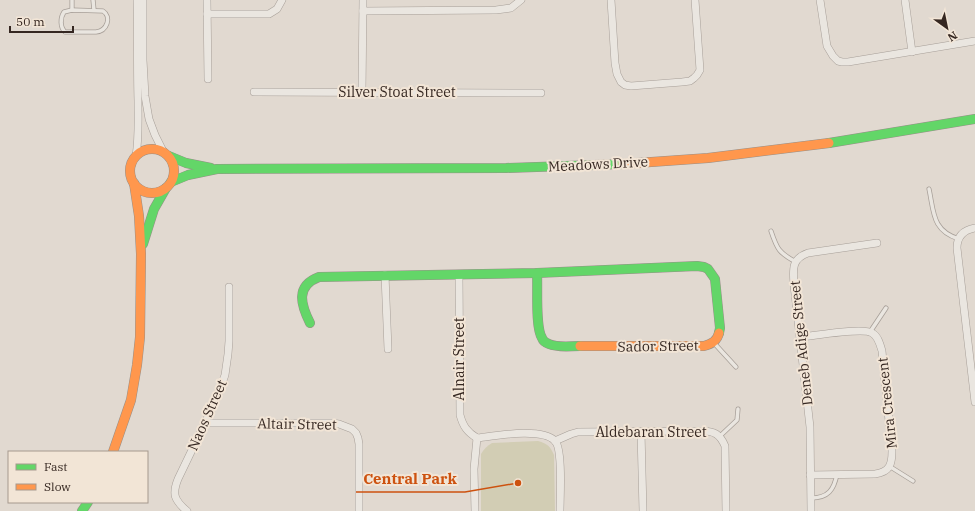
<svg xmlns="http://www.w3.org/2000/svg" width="975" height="511" font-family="'IBM Plex Serif',serif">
	<rect width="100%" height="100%" fill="#e1d9d0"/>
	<path fill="#d2cdb4" d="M 538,441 C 548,444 550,446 554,455 L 555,511 L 481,511 L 481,454 C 484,449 487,446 492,443 Z"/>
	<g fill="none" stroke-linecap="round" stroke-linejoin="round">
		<g stroke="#a79f98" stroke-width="5">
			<g id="lane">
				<path d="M 72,0 L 72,10"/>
				<path d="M 93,0 L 94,10"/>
				<path d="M 72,10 L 103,11 C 112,17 107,31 96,32 L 65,32 C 60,27 60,18 64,12 Z"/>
				<path d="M 929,189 C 934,212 932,231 959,239"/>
				<path d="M 771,231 C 777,249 779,253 796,262"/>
				<path d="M 870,332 L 886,308"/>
				<path d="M 714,343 L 736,367"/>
				<path d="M 720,436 L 737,420 L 738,409"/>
				<path d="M 889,466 L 913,481"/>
				<path d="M 811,498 C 828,498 834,490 837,474"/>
			</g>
		</g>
		<g stroke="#a79f98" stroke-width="8">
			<g id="street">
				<path d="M 143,0 L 143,60 L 145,96 L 149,119 L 155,135 L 163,151"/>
				<path d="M 207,0 L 208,79"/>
				<path d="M 611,0 L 615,63 L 617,74 L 621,82 L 625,85 L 631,86 L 682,82 L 690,81 L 694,78 L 697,75 L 700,70 L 695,0"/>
				<path d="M 820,0 L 827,46 L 833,56 L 838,61 L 842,62 L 848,62 L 975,41"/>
				<path d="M 905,0 L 912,52"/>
				<path d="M 363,11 L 496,10 L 511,8 L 521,0"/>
				<path d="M 207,14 L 269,14 L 277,9 L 282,0"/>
				<path d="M 254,92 L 541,93"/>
				<path d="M 362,92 L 363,0"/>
				<path d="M 136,156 C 139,137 138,120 138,101 C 137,67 138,34 137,0"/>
				<path d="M 975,228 C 964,230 957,236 957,248 L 975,402"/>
				<path d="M 459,274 L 460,415 C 463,426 467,432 477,438"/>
				<path d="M 385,275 L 388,349"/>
				<path d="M 800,337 C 813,336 863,327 872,333 C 878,336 880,344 882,351 L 892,451 C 892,464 890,472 875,474 L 810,475"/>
				<path d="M 205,423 L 332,423 L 339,424 L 352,429 L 356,433 L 358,438 L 359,444 L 359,511"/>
				<path d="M 641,432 L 643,511"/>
				<path d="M 477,438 C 494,436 542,427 555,441 C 563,449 560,498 560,511"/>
				<path d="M 555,441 L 571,434 L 578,432 L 702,431 C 714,431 720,434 725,446 L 726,511"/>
				<path d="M 187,511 C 174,500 172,494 178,479 L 216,400 L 225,375 L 228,354 L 229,341 L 229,287"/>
				<path d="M 475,511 L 474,469 L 477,438"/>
				<path d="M 811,511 L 810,427 L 794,285 C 793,270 791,259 808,253 L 877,243"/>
			</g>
		</g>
		<g stroke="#978f88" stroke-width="10">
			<g id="fast">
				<path d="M 829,143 L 975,119"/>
				<path d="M 169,156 L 186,163 L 211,168"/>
				<path d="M 171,182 L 188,175 L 217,169 L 506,168 L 623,164"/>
				<path d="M 143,244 L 154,209 L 166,188"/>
				<path d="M 537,273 C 538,288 535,327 542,338 C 543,341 546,343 549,344 C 558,348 570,346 580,346"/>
				<path d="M 310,323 C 301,305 295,286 319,277 L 537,273 L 697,266 L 704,267 L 708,269 L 715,279 L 720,328 L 719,333"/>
				<path d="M 82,511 L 88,502"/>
			</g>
		</g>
		<g stroke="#978f88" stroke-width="10">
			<g id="slow">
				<circle cx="152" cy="171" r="22"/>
				<path d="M 623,164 L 708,158 L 829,143"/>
				<path d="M 580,346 L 704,346 C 712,344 717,341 719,333"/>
				<path d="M 113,452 L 131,400 L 137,365 L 140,337 L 141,254 L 139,216 L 134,183"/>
			</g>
		</g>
		<use href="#lane" stroke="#eae6e0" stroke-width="3.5"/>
		<use href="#street" stroke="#eae6e0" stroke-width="7"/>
		<use href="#fast" stroke="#63d668" stroke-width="9"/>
		<use href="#slow" stroke="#ff974d" stroke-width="9"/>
	</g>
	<g text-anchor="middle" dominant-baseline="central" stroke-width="4" stroke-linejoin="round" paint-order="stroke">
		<g font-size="14" fill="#352721" stroke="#f2e5d6">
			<text x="397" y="92">Silver Stoat Street</text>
			<text transform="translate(598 164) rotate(-3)">Meadows Drive</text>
			<text transform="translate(801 343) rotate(-96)">Deneb Adige Street</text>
			<text transform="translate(658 346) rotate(-1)">Sador Street</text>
			<text transform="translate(459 359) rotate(-90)">Alnair Street</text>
			<text transform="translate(887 403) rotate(-96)">Mira Crescent</text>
			<text transform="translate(207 415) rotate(-66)">Naos Street</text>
			<text transform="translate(297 424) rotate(1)">Altair Street</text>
			<text x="651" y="432">Aldebaran Street</text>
		</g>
	</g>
	<path fill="none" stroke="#cd520f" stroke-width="1.5" d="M518 483L465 492H356"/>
	<circle fill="#cd520f" stroke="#f2e5d6" stroke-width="1.5" cx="518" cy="483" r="4"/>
	<g font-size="15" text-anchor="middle" font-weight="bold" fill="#cd520f" stroke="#f2e5d6" stroke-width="4" stroke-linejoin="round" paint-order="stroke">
		<text x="410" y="484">Central Park</text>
	</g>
	<rect x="8" y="451" width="140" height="52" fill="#f2e5d6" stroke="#a6998e"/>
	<rect x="16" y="464" width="20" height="6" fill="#63d668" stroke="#a6998e"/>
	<text x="44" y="471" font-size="12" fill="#352721">Fast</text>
	<rect x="16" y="484" width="20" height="6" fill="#ff974d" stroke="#a6998e"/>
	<text x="44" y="491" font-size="12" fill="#352721">Slow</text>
	<g transform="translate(947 28) rotate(147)" stroke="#f2e5d6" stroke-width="3" paint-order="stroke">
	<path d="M0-3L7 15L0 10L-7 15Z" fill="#352721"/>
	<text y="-6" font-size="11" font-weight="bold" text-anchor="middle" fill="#352721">N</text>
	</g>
	<path d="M10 26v6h63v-6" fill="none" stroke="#352721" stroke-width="2"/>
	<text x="16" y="26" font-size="12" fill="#352721" stroke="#f2e5d6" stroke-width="3" paint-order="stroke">50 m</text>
</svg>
